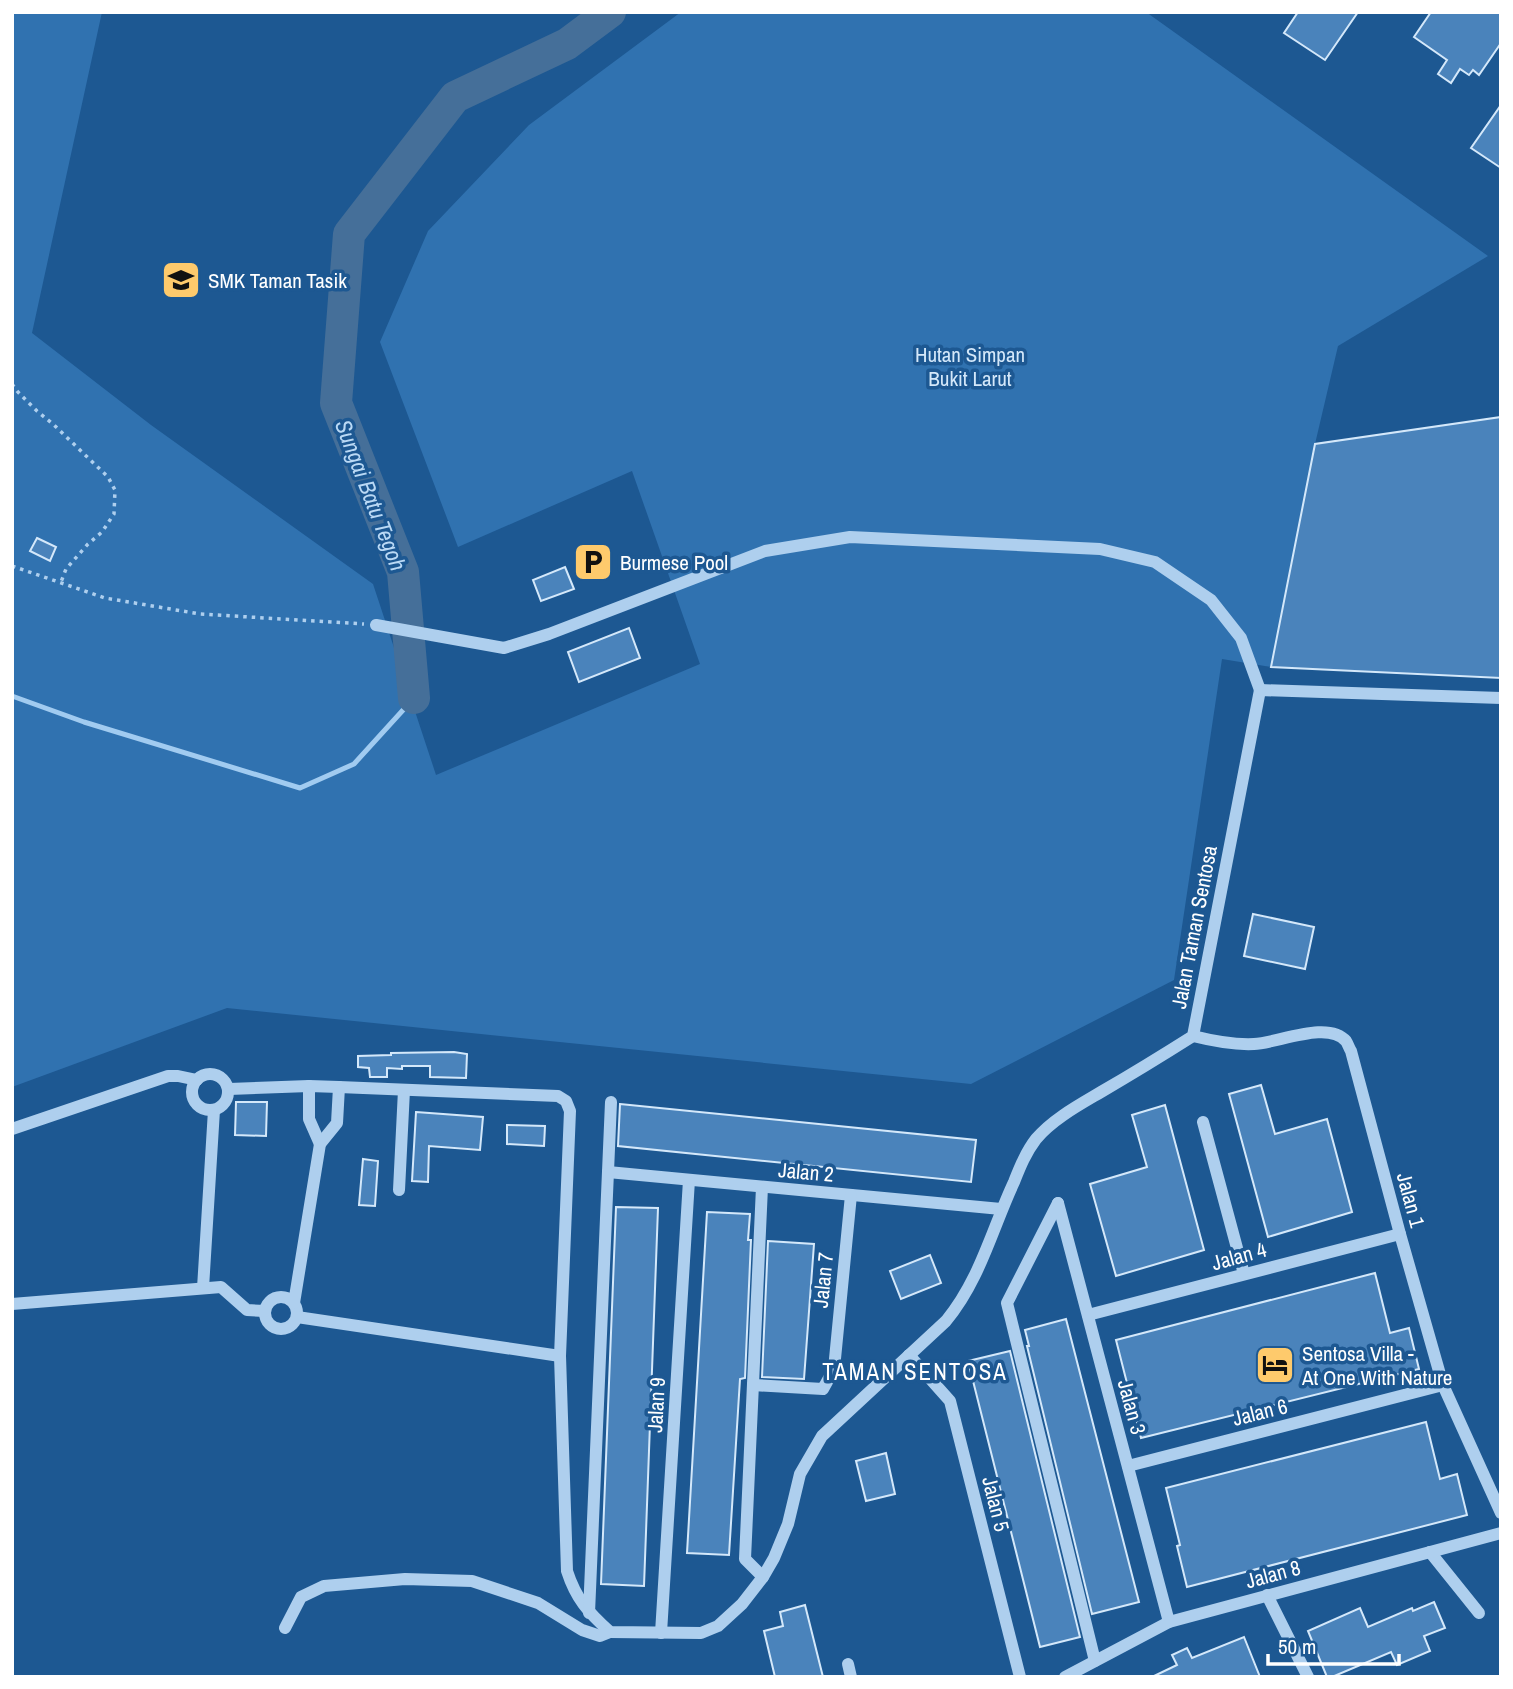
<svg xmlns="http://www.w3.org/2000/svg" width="1513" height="1689" font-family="'Archivo Narrow',sans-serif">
	<rect width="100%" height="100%" fill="#1d5892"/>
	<path fill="#3072b0" d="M 12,12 L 102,12 L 32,333 L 151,425 L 373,584 L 436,775 L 700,664 L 632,471 L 458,547 L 380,342 L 428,231 L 529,125 L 681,12 L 1146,12 L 1488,256 L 1338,346 L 1315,444 L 1271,667 L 1222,659 L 1174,980 L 971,1084 L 227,1008 L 12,1087 Z"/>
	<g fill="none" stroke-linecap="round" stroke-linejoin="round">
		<path stroke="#a1cbf0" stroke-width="5" d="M 12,696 L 84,722 L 300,788 L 354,764 L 414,698"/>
		<path stroke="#456f99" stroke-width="32" d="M 414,698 L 403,572 L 336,403 L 349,234 L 455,97 L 567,44 L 610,12"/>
	</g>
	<g fill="#4a83bb" stroke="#d4e8fa" stroke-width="2">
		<path d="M 1298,12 L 1358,12 L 1325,60 L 1284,33 Z"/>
		<path d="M 1431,12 L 1501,12 L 1501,43 L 1479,75 L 1473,70 L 1469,75 L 1460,69 L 1451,83 L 1438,74 L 1447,60 L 1414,37 Z"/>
		<path d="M 1501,105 L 1501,168 L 1471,148 Z"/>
		<path d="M 1501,417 L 1501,678 L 1271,667 L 1315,444 Z"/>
		<path d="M 37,538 L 56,547 L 50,561 L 30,551 Z"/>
		<path d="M 565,567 L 574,589 L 541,601 L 533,580 Z"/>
		<path d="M 629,628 L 640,658 L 579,682 L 568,652 Z"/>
		<path d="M 1253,914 L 1314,927 L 1305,969 L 1244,956 Z"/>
		<path d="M 454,1052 L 467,1054 L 466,1078 L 430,1077 L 430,1066 L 402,1066 L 402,1069 L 387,1068 L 387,1077 L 370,1077 L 369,1068 L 358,1067 L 358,1056 L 391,1055 L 391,1053 Z"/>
		<path d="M 1261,1085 L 1275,1134 L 1327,1119 L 1352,1212 L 1268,1237 L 1229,1094 Z"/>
		<path d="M 236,1102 L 267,1102 L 266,1136 L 235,1135 Z"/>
		<path d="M 620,1104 L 976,1140 L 971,1182 L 618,1146 Z"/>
		<path d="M 1165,1105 L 1204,1250 L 1116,1276 L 1090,1184 L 1147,1167 L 1132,1115 Z"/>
		<path d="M 416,1112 L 483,1117 L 480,1150 L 429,1146 L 428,1182 L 412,1181 Z"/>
		<path d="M 507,1125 L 545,1126 L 544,1146 L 507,1144 Z"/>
		<path d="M 363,1159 L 378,1161 L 375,1206 L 359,1205 Z"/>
		<path d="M 616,1207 L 658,1208 L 644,1586 L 601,1584 Z"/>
		<path d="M 707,1212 L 750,1214 L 748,1240 L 751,1240 L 745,1378 L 740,1379 L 729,1555 L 687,1553 Z"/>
		<path d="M 768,1241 L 814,1244 L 804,1379 L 762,1377 Z"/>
		<path d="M 930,1255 L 941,1283 L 901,1299 L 890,1271 Z"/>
		<path d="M 1375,1273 L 1390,1333 L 1409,1328 L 1419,1369 L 1141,1438 L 1116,1340 Z"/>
		<path d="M 1066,1319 L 1139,1602 L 1092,1614 L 1027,1346 L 1029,1346 L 1025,1330 Z"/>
		<path d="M 1010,1351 L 1080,1637 L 1040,1647 L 968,1361 Z"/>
		<path d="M 1426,1422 L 1440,1479 L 1457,1474 L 1467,1515 L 1187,1587 L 1177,1546 L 1180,1545 L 1166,1488 Z"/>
		<path d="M 886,1453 L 895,1494 L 866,1501 L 856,1461 Z"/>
		<path d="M 1434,1602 L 1445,1628 L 1424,1636 L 1430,1651 L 1397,1665 L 1391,1652 L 1332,1677 L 1327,1677 L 1308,1631 L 1360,1608 L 1368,1627 L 1412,1608 L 1413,1611 Z"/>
		<path d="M 805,1605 L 823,1677 L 775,1677 L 764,1631 L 783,1626 L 780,1612 Z"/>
		<path d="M 1244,1637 L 1260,1677 L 1152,1677 L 1177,1665 L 1172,1655 L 1187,1648 L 1192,1658 Z"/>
	</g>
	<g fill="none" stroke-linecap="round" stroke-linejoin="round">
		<g stroke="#aecfee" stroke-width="3.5" stroke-dasharray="3.5 5" stroke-linecap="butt">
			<path d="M 12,384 L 17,391 L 37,411 L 54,425 L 108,477 L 115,490 L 114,514 L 102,532 L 88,544 L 66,569 L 61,582"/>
			<path d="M 12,566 L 105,598 L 200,614 L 364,624"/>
		</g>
		<g stroke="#aecfee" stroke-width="12">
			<path d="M 376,625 L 504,648 L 549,634 L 765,551 L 850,537 L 1100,549 L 1155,562 L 1211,600 L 1241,638 L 1260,690"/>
			<path d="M 1260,690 L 1501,698"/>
			<path d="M 1193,1036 C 1213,1041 1234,1045 1254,1044 C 1278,1043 1328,1020 1346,1041 C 1348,1044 1349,1048 1351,1051 L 1400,1234 L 1443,1385 L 1501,1513"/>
			<circle cx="210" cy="1092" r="18"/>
			<path d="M 309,1086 L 309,1119 L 320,1144"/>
			<path d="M 229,1089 L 309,1086 L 339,1087 L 558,1096 L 566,1101 L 570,1111 L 560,1356 L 567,1571 C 576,1599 588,1612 610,1632 L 701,1633 L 718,1626 L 742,1604 L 763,1577 L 774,1558 L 788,1524 L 800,1474 L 822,1436 L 946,1321 C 980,1280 992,1229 1014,1182 C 1020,1167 1026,1152 1036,1139 C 1053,1119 1079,1105 1101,1092 C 1132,1074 1163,1055 1193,1036 L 1260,690"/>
			<path d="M 1203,1122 L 1244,1274"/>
			<path d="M 12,1129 L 168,1076 L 178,1076 L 197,1080"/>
			<path d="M 608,1172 L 1001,1209"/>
			<path d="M 762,1187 L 745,1559 L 763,1577"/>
			<path d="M 399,1190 L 404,1090"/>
			<path d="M 1058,1203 L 1007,1303 L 1095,1661"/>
			<path d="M 1058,1203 L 1169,1622"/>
			<path d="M 203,1288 L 214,1110"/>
			<circle cx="281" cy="1313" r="16"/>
			<path d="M 294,1303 L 320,1144 L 337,1123 L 339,1087"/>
			<path d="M 12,1304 L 221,1287 L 247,1310 L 265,1311"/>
			<path d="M 1088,1315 L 1400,1234"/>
			<path d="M 297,1317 L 560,1356"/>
			<path d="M 909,1355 L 950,1401 L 1020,1677"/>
			<path d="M 753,1385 L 823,1389 L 834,1369 L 851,1195"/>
			<path d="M 1128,1466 L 1443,1385"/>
			<path d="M 1430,1552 L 1479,1613"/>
			<path d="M 1267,1595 L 1308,1677"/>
			<path d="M 589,1613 L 611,1102"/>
			<path d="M 285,1628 L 301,1597 L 324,1586 L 405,1579 L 472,1581 L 538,1603 L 582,1630 L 600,1636 L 610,1632"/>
			<path d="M 661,1633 L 689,1180"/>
			<path d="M 848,1664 L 851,1677"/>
			<path d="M 1065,1677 L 1169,1622 L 1501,1533"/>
		</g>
	</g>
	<defs>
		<g id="school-square" transform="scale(2.0125)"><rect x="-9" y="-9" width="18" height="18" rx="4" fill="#feca6c" stroke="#1d5892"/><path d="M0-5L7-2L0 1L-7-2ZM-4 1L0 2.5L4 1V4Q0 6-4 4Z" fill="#111"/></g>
		<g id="parking-square" transform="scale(2.0125)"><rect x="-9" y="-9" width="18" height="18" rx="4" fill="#feca6c" stroke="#1d5892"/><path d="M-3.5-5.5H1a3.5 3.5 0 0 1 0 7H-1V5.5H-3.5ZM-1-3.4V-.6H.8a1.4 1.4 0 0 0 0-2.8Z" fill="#111"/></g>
		<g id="hotel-square" transform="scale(2.0125)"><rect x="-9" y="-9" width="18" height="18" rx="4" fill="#feca6c" stroke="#1d5892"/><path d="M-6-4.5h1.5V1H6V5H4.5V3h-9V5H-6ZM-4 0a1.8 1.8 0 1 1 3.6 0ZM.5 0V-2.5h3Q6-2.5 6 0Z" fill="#111"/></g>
	</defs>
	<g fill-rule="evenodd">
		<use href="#school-square" x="181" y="280"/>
		<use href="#parking-square" x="593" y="562"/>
		<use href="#hotel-square" x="1275" y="1365"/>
	</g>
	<g text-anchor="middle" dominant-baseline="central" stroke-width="7" stroke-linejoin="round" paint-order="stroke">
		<g font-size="21" fill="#fff" stroke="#1d5892" text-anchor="start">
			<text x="208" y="280">SMK Taman Tasik</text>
			<text x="620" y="562">Burmese Pool</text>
			<text x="1302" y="1353">Sentosa Villa -<tspan x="1302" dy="24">At One With Nature</tspan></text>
		</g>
		<g font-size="21" fill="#d4e8fa" stroke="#1d5892">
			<text x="970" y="354">Hutan Simpan<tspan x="970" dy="24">Bukit Larut</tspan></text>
		</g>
		<g font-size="21" fill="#fff" stroke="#1d5892">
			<text transform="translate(1194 927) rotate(-79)">Jalan Taman Sentosa</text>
			<text transform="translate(806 1172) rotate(5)">Jalan 2</text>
			<text transform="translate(1411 1200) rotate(75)">Jalan 1</text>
			<text transform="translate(1239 1256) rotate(-15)">Jalan 4</text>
			<text transform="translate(823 1280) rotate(-84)">Jalan 7</text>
			<text transform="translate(656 1405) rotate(-87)">Jalan 9</text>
			<text transform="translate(1132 1407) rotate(75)">Jalan 3</text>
			<text transform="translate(1260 1412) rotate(-14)">Jalan 6</text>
			<text transform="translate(996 1504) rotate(76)">Jalan 5</text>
			<text transform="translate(1273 1574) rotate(-15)">Jalan 8</text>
		</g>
		<g font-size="23" font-style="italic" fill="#bad9f5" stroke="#1d5892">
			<text transform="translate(371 495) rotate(69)">Sungai Batu Tegoh</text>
		</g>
		<g font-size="23" letter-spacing="2" fill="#fff" stroke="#1d5892">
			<text x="915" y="1371">TAMAN SENTOSA</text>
		</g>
	</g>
	<rect width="1513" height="1689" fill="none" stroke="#ffffff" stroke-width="28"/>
	<path d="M1268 1654v10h131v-10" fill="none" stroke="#ffffff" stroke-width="3.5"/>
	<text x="1278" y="1654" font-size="21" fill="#ffffff" stroke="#1d5892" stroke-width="5" paint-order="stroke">50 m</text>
</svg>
